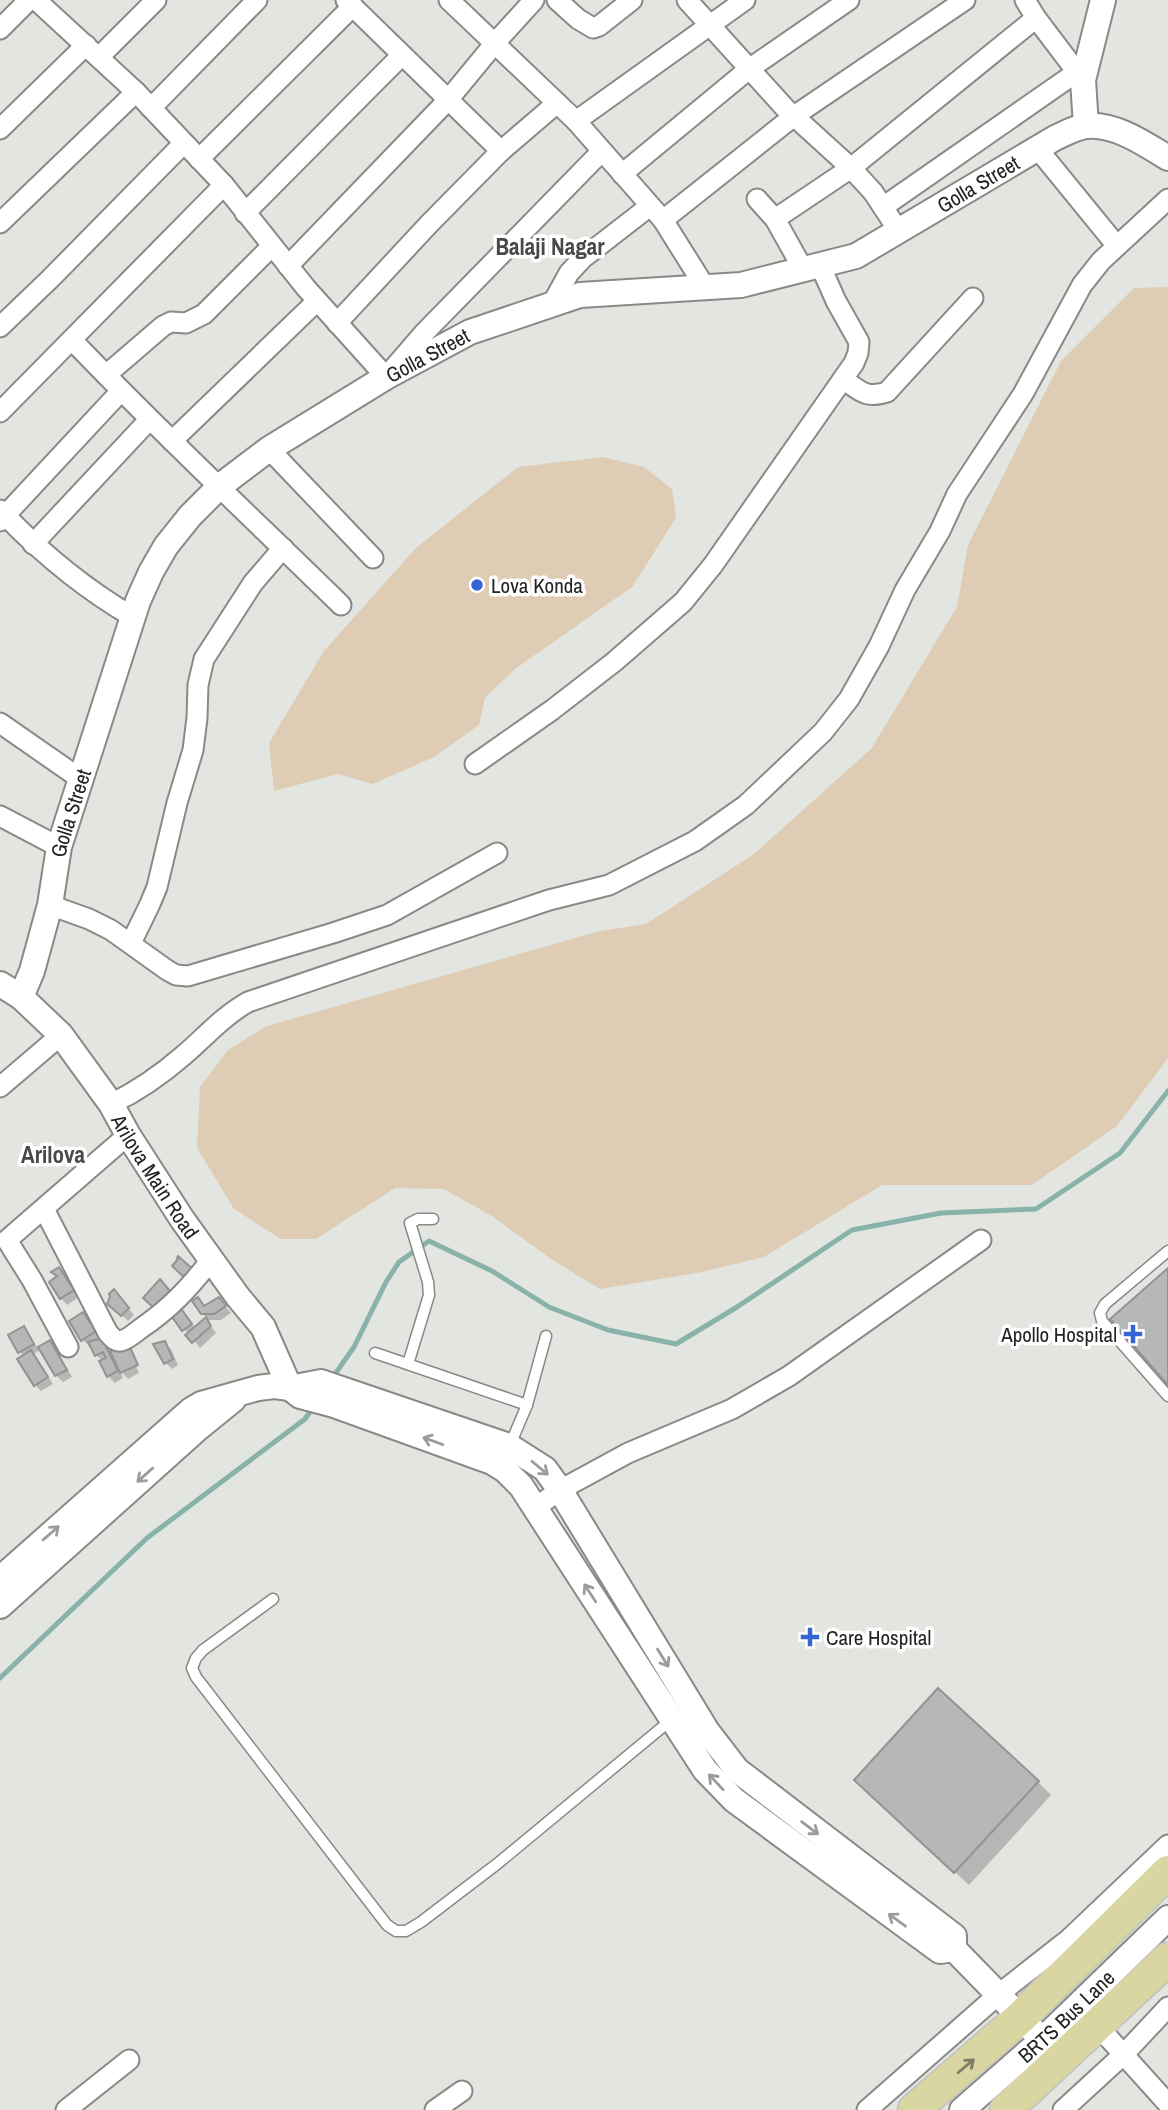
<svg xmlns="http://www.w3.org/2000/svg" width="1168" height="2110" font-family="'Archivo Narrow',sans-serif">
	<rect width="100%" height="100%" fill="#e3e5e1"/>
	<g fill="#decdb4">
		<path d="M 1168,287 L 1168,1058 L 1117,1126 L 1032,1185 L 882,1185 L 764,1257 L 702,1272 L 600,1289 L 551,1259 L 492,1216 L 444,1189 L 395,1188 L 316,1239 L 281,1239 L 234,1209 L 197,1148 L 200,1087 L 228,1050 L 267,1026 L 600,931 L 646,924 L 754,854 L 871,749 L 957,607 L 968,545 L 1061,361 L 1134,288 Z"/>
		<path d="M 603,457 L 644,467 L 672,489 L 676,518 L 632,587 L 515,669 L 485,698 L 479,725 L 434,757 L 373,784 L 338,774 L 274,791 L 269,743 L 324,651 L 416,548 L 518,467 Z"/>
	</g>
	<g fill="#0003">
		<path d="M 59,1269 L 79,1297 L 67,1305 L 61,1298 Z"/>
		<path d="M 120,1298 L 134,1315 L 128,1321 L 109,1303 Z"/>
		<path d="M 198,1299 L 206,1308 L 219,1299 L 231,1313 L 221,1320 L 206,1320 L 216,1333 L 200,1348 L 173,1315 L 180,1309 L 195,1328 L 207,1318 L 202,1313 Z"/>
		<path d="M 83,1314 L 111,1352 L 127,1345 L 133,1350 L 129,1350 L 139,1373 L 128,1379 L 120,1370 L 123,1378 L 115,1383 L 108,1376 L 103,1361 L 96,1355 L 91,1345 L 89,1346 L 83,1340 L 71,1322 Z"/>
		<path d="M 24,1329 L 30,1335 L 38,1349 L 50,1343 L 56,1349 L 72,1377 L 63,1382 L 56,1375 L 42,1349 L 33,1354 L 53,1384 L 41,1391 L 35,1385 L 24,1356 L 20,1352 Z"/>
		<path d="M 164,1343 L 171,1349 L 178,1365 L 172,1369 L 166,1363 Z"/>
		<path d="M 1038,1782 L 1051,1795 L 969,1885 L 870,1793 Z"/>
	</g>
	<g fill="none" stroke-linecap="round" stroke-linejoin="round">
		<g stroke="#89b2ab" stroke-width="5">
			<path d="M 333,1377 L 354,1347 L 386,1282 L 399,1262 L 429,1241 L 492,1271 L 549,1307 L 608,1330 L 676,1344 L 737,1307 L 852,1230 L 941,1213 L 1036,1209 L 1120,1153 L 1168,1091"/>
			<path d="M 0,1678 L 147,1538 L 305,1419 L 314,1406"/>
		</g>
	</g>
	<g fill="#b5b8b6" stroke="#919492" stroke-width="2">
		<path d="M 178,1256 L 195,1271 L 187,1280 L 172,1266 L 178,1259 L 177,1258 Z"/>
		<path d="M 59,1267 L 74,1290 L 60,1299 L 49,1282 L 57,1276 L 51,1272 Z"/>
		<path d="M 1168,1268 L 1168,1385 L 1110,1319 Z"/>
		<path d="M 160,1279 L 174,1296 L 157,1311 L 143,1298 Z"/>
		<path d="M 114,1289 L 129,1308 L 121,1316 L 107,1304 L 110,1297 L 109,1294 Z"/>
		<path d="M 198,1297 L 204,1306 L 219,1297 L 226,1306 L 214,1314 L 201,1314 L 192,1301 Z"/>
		<path d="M 180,1307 L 192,1324 L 182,1331 L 170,1314 Z"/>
		<path d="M 83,1312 L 96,1331 L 81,1341 L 69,1321 Z"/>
		<path d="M 206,1317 L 211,1326 L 192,1343 L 185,1335 Z"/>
		<path d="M 24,1326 L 34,1344 L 18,1353 L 8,1335 Z"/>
		<path d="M 102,1338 L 118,1371 L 107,1377 L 99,1361 L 106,1358 L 103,1352 L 95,1356 L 88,1342 Z"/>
		<path d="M 50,1340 L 67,1370 L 55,1376 L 38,1347 Z"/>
		<path d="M 165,1341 L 173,1359 L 164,1364 L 153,1344 Z"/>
		<path d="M 128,1343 L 138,1365 L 120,1373 L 110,1351 Z"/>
		<path d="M 31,1350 L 48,1377 L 34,1386 L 17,1359 Z"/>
		<path d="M 938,1688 L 1039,1781 L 954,1873 L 854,1780 Z"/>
	</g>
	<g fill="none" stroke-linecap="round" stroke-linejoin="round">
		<g stroke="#888a87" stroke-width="13">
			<g id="service">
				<path d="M 1168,1251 L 1105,1304 L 1100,1313 L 1102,1321 L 1168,1396"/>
				<path d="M 375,1353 L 527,1405"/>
				<path d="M 408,1364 L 429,1295 L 428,1282 L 410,1223 L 418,1219 L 433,1219"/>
				<path d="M 510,1445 L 527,1405 L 546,1336"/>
				<path d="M 273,1599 L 203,1650 L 196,1658 L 192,1668 L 196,1677 L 387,1925 L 396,1931 L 406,1931 L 421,1922 L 497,1864 L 671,1720"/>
			</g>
		</g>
		<g stroke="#888a87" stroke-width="23">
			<g id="minor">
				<path d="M 36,0 L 136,92 L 224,185 L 306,288 L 386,377 L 424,333 L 602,151"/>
				<path d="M 346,0 L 501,151"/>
				<path d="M 449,0 L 576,121 L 663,220 L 705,287"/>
				<path d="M 557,0 L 578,19 L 593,28 L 599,26 L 632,0"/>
				<path d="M 687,0 L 785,108 L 851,168 L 873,192 L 898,230"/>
				<path d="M 1025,0 L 1036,18 L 1083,80"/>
				<path d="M 0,29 L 29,0"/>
				<path d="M 99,57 L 156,0"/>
				<path d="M 151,108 L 257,0"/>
				<path d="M 576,121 L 745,0"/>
				<path d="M 0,129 L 86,45"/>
				<path d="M 1037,148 L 1117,246"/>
				<path d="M 199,159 L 353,6"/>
				<path d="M 622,174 L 749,69 L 849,0"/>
				<path d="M 757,199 L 775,219 L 803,269"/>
				<path d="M 883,207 L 1077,72"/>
				<path d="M 245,213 L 402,55"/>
				<path d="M 775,219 L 851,168 L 1036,18"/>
				<path d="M 663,220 L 794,116 L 965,0"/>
				<path d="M 0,223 L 136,92"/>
				<path d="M 288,266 L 448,100 L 495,43 L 534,0"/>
				<path d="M 552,304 L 569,273 L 583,258 L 650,206"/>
				<path d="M 337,323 L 429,224 L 501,151 L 557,103"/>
				<path d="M 0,327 L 50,279 L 184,143"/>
				<path d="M 72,340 C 159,431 251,517 341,605"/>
				<path d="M 106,375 L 163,326 L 171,322 L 186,323 L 204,314 L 272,246"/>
				<path d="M 843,379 C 860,391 866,399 887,392 L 973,298"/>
				<path d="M 0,412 L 224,185"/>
				<path d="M 172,441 L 317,301"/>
				<path d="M 269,449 L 373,558"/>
				<path d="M 0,510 C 40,552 83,588 133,617"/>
				<path d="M 0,521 L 121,391"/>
				<path d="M 33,544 L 149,420"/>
				<path d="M 0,723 L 82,780"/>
				<path d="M 475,764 L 552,710 L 614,662 L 683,602 L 713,565 L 854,363 L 858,353 L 859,342 L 836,301 L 820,265"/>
				<path d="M 0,816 L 59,847"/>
				<path d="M 50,905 L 89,919 L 111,930 L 167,970 L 176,975 L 188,976 L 333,933 L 387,915 L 497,853"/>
				<path d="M 131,943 L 150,904 L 157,887 L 177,803 L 193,750 L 197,718 L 198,685 L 204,659 L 253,583 L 283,548"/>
				<path d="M 0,1087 L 61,1035"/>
				<path d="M 111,1104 C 138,1091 161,1075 184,1055 C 205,1037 223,1016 248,1002 L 549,900 L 609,885 L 695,841 L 746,805 L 823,732 L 849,699 L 879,646 L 905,590 L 940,531 L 957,494 L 1023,394 L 1082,285 L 1101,261 L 1168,199"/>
				<path d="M 44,1209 L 108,1333 C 112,1337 115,1342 121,1341 C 128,1339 135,1333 140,1329 C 171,1308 189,1288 212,1259"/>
				<path d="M 68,1347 L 32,1280 L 7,1240 L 128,1135"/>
				<path d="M 535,1508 L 560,1490 L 628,1453 L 732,1409 L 789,1376 L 981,1240"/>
				<path d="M 1096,2024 L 1168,2104"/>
				<path d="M 66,2110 L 129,2060"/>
				<path d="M 435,2110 L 462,2091"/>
				<path d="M 867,2110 L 999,1994 L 1069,1939 L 1168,1845"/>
				<path d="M 1063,2110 L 1124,2054 L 1168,2007"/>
			</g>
		</g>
		<g stroke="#888a87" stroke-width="28">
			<g id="tertiary">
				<path d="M 1086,126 L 1083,80 L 1103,0"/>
				<path id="s1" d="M 0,984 L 21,997 L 61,1035 L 111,1104 L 128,1135 L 182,1219 L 238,1297 L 263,1327 L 290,1388 L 300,1396 L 334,1405 L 492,1462 L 505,1470 L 521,1486 L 705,1770 L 734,1800 L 940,1951 L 954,1949"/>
				<path id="s2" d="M 21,997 L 32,971 L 50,905 L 59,847 L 138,601 L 151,572 L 166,546 L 190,516 L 220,486 L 269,449 L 386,377 L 470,332 L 580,295 L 741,285 L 856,256 L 1055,138 C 1064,134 1076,127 1086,126 C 1115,123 1145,144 1168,158"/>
				<path d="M 0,1579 L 191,1410 L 201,1404 L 258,1388 L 274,1386 L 290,1388 L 321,1382 L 509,1446 L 545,1469 L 560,1490 L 707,1731 L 737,1770 L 954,1936 L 954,1949 L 1061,2059"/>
				<path d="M 0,1606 L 196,1430 L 233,1400"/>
				<path id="s3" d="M 962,2110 L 1043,2039 L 1168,1918"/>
			</g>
		</g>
		<g stroke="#c1c1c1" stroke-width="35">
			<g id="primary">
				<path d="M 914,2110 L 1021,2017 L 1168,1872"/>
				<path d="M 1006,2110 L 1168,1959"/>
			</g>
		</g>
		<use href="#service" stroke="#fff" stroke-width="10"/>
		<use href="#minor" stroke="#fff" stroke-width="19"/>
		<use href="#tertiary" stroke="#fff" stroke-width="24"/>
		<use href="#primary" stroke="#dad6a2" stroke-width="32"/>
	</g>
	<defs><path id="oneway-shaft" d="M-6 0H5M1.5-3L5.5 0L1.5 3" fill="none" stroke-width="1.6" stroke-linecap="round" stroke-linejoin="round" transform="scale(1.75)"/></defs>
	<g stroke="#9c9c9c">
		<use href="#oneway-shaft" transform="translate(433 1441) rotate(-160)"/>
		<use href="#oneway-shaft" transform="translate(540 1468) rotate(40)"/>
		<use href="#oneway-shaft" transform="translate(145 1475) rotate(138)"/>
		<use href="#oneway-shaft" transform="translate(51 1533) rotate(-41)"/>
		<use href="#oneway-shaft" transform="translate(590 1593) rotate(-123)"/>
		<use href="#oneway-shaft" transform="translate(663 1658) rotate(58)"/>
		<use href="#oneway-shaft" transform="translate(716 1782) rotate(-133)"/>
		<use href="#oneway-shaft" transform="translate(810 1828) rotate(37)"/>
		<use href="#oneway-shaft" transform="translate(897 1920) rotate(-144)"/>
	</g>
	<use stroke="#7e7c62" href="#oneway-shaft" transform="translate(966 2066) rotate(-40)"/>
	<g fill="#3565d5" stroke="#fff" stroke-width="2.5">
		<circle cx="477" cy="585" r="7"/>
		<path d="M1129.5 1323.5h7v7h7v7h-7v7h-7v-7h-7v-7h7z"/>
		<path d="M806.5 1626.5h7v7h7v7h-7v7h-7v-7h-7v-7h7z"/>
	</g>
	<g text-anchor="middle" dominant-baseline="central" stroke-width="7" stroke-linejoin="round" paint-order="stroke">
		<g font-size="21" fill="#222322" stroke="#fff">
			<text stroke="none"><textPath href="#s2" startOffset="1388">Golla Street</textPath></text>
			<text stroke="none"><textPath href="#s2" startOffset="802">Golla Street</textPath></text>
			<text stroke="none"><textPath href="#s2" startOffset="191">Golla Street</textPath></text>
			<text stroke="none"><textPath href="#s1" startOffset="250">Arilova Main Road</textPath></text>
			<text stroke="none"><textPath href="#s3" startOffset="140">BRTS Bus Lane</textPath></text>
		</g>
		<g font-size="21" fill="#222322" stroke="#fff" text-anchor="start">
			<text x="491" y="585">Lova Konda</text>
			<text x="1117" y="1334" text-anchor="end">Apollo Hospital</text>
			<text x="826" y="1637">Care Hospital</text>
		</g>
		<g font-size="23" font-weight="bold" fill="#484a47" stroke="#fff">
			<text x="550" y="246">Balaji Nagar</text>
			<text x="53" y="1154">Arilova</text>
		</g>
	</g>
</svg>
